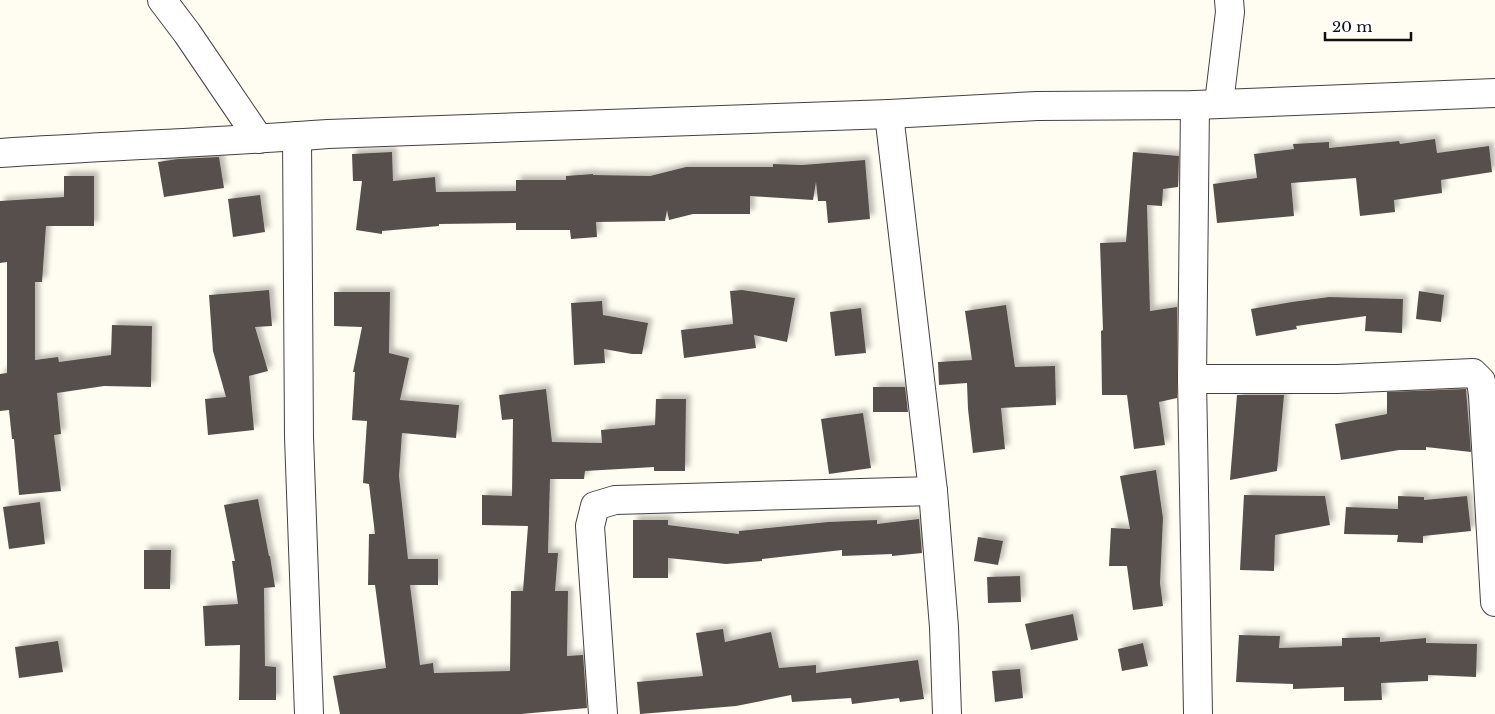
<svg xmlns="http://www.w3.org/2000/svg" width="1495" height="714" font-family="'Libre Baskerville',serif">
	<defs>
		<filter id="shadow"><feDropShadow dx="4.5" dy="-4.5" stdDeviation="2.5" flood-color="#0004"/></filter>
	</defs>
	<rect width="100%" height="100%" fill="#fffcf1"/>
	<g fill="#57504b" filter="url(#shadow)">
		<path d="M 1435,139 L 1437,153 L 1489,146 L 1492,172 L 1441,180 L 1442,193 L 1394,200 L 1395,212 L 1360,216 L 1356,178 L 1291,183 L 1294,216 L 1217,223 L 1213,184 L 1257,178 L 1254,154 L 1294,149 L 1293,144 L 1329,142 L 1329,148 L 1399,141 L 1400,144 Z"/>
		<path d="M 392,152 L 393,181 L 435,177 L 436,192 L 516,191 L 516,180 L 566,180 L 566,176 L 593,174 L 593,175 L 650,176 L 686,167 L 773,167 L 773,164 L 802,165 L 865,160 L 870,219 L 828,223 L 826,201 L 818,201 L 816,182 L 813,200 L 750,196 L 750,214 L 693,214 L 669,220 L 667,210 L 665,221 L 596,222 L 597,237 L 571,239 L 570,230 L 516,230 L 516,223 L 439,224 L 439,226 L 382,231 L 382,234 L 356,230 L 362,181 L 353,181 L 352,154 Z"/>
		<path d="M 1133,152 L 1179,156 L 1178,187 L 1163,189 L 1162,206 L 1147,205 L 1150,311 L 1177,307 L 1177,398 L 1159,402 L 1165,445 L 1134,449 L 1127,395 L 1102,395 L 1101,331 L 1103,330 L 1100,243 L 1126,242 Z"/>
		<path d="M 219,157 L 224,188 L 164,197 L 158,162 L 178,159 Z"/>
		<path d="M 64,176 L 94,176 L 94,226 L 46,226 L 42,282 L 35,282 L 35,360 L 58,357 L 59,362 L 111,355 L 112,325 L 152,326 L 151,387 L 104,386 L 57,393 L 61,434 L 54,435 L 61,491 L 19,495 L 14,439 L 12,439 L 9,410 L 0,411 L 0,374 L 7,373 L 7,262 L 0,263 L 0,201 L 64,197 Z"/>
		<path d="M 260,195 L 265,232 L 233,237 L 228,199 Z"/>
		<path d="M 269,290 L 272,326 L 255,327 L 268,371 L 249,376 L 254,430 L 208,435 L 205,399 L 226,397 L 213,351 L 209,295 Z"/>
		<path d="M 742,290 L 795,298 L 787,342 L 754,335 L 756,348 L 684,358 L 681,330 L 733,324 L 730,291 Z"/>
		<path d="M 1419,291 L 1444,295 L 1441,322 L 1416,319 Z"/>
		<path d="M 334,292 L 390,292 L 389,353 L 409,358 L 400,400 L 459,405 L 456,438 L 402,433 L 399,476 L 408,559 L 438,559 L 438,585 L 410,585 L 420,665 L 433,663 L 434,673 L 510,671 L 511,591 L 523,591 L 528,526 L 482,525 L 482,495 L 512,496 L 513,419 L 502,420 L 499,395 L 546,389 L 552,442 L 602,443 L 601,430 L 655,425 L 656,399 L 686,399 L 685,471 L 654,471 L 654,467 L 585,471 L 584,479 L 550,479 L 548,553 L 558,553 L 555,591 L 568,591 L 567,656 L 583,655 L 587,708 L 521,714 L 340,714 L 333,676 L 386,668 L 375,585 L 368,585 L 369,534 L 375,534 L 369,484 L 363,483 L 367,421 L 352,420 L 355,372 L 353,372 L 362,327 L 334,326 Z"/>
		<path d="M 1329,297 L 1403,299 L 1402,333 L 1365,331 L 1366,316 L 1296,326 L 1297,329 L 1256,336 L 1251,309 L 1292,302 Z"/>
		<path d="M 602,301 L 603,315 L 648,323 L 642,354 L 632,354 L 604,349 L 605,363 L 574,365 L 571,303 Z"/>
		<path d="M 1006,305 L 1015,367 L 1055,366 L 1056,405 L 1001,408 L 1005,449 L 973,453 L 968,409 L 967,383 L 939,385 L 938,362 L 972,360 L 965,311 Z"/>
		<path d="M 861,308 L 866,353 L 835,356 L 830,312 Z"/>
		<path d="M 873,387 L 905,387 L 908,412 L 873,412 Z"/>
		<path d="M 1466,389 L 1471,452 L 1426,447 L 1426,450 L 1399,450 L 1341,460 L 1335,424 L 1387,414 L 1387,392 Z"/>
		<path d="M 1237,395 L 1284,395 L 1277,471 L 1230,480 Z"/>
		<path d="M 863,413 L 871,468 L 829,474 L 821,419 Z"/>
		<path d="M 1156,470 L 1163,518 L 1160,583 L 1163,606 L 1133,610 L 1127,566 L 1109,566 L 1111,528 L 1130,529 L 1120,476 Z"/>
		<path d="M 1244,495 L 1325,496 L 1330,525 L 1275,535 L 1274,571 L 1240,570 Z"/>
		<path d="M 1398,496 L 1424,497 L 1424,500 L 1467,496 L 1471,531 L 1423,536 L 1423,543 L 1397,542 L 1398,535 L 1344,534 L 1346,507 L 1398,509 Z"/>
		<path d="M 258,499 L 269,556 L 270,556 L 275,587 L 264,588 L 265,666 L 276,667 L 276,700 L 239,700 L 240,645 L 205,646 L 203,606 L 238,604 L 232,561 L 235,561 L 224,505 Z"/>
		<path d="M 40,502 L 45,544 L 9,549 L 3,507 Z"/>
		<path d="M 919,519 L 922,553 L 892,556 L 892,554 L 842,556 L 842,550 L 762,559 L 762,561 L 726,564 L 668,558 L 668,578 L 633,578 L 633,520 L 668,520 L 668,525 L 739,534 L 739,531 L 828,522 L 877,520 L 877,524 Z"/>
		<path d="M 978,537 L 1003,541 L 998,565 L 974,561 Z"/>
		<path d="M 144,550 L 171,550 L 170,589 L 144,589 Z"/>
		<path d="M 1020,576 L 1021,602 L 988,603 L 987,577 Z"/>
		<path d="M 1073,614 L 1078,640 L 1031,650 L 1025,624 Z"/>
		<path d="M 723,629 L 725,642 L 771,632 L 779,668 L 816,665 L 816,673 L 918,660 L 924,699 L 900,702 L 899,698 L 852,704 L 851,698 L 792,702 L 791,695 L 736,706 L 640,714 L 637,682 L 703,676 L 696,633 Z"/>
		<path d="M 1239,635 L 1280,636 L 1279,648 L 1342,646 L 1342,638 L 1380,637 L 1380,642 L 1426,638 L 1426,643 L 1477,644 L 1476,677 L 1428,675 L 1428,681 L 1381,683 L 1382,700 L 1344,701 L 1344,687 L 1293,689 L 1293,684 L 1236,682 Z"/>
		<path d="M 58,641 L 63,672 L 19,678 L 15,647 Z"/>
		<path d="M 1143,643 L 1148,666 L 1122,671 L 1118,649 Z"/>
		<path d="M 1020,669 L 1023,698 L 995,702 L 992,671 Z"/>
	</g>
	<g fill="none" stroke-linecap="round" stroke-linejoin="round">
		<g stroke="#424242" stroke-width="30">
			<g id="street">
				<path d="M 162,0 L 187,33 L 259,139"/>
				<path d="M 1219,103 L 1230,12 L 1229,0"/>
				<path d="M 1195,105 L 1192,379 L 1198,714"/>
				<path d="M 889,114 L 933,491 L 944,627 L 947,714"/>
				<path d="M 297,136 L 299,437 L 309,714"/>
				<path d="M 0,153 C 109,146 219,142 328,134 L 889,114 L 1037,106 L 1195,105 L 1495,93"/>
				<path d="M 1192,379 L 1337,379 L 1473,373 L 1481,381 L 1483,395 L 1495,602"/>
				<path d="M 603,714 L 590,526 L 595,506 L 615,500 L 933,491"/>
			</g>
		</g>
		<use href="#street" stroke="#fff" stroke-width="28"/>
	</g>
	<path d="M1325 32v8h86v-8" fill="none" stroke="#0f0f0f" stroke-width="2.5"/>
	<text x="1332" y="32" font-size="15" fill="#0f0f0f" stroke="#ffffff" stroke-width="4" paint-order="stroke">20 m</text>
</svg>
